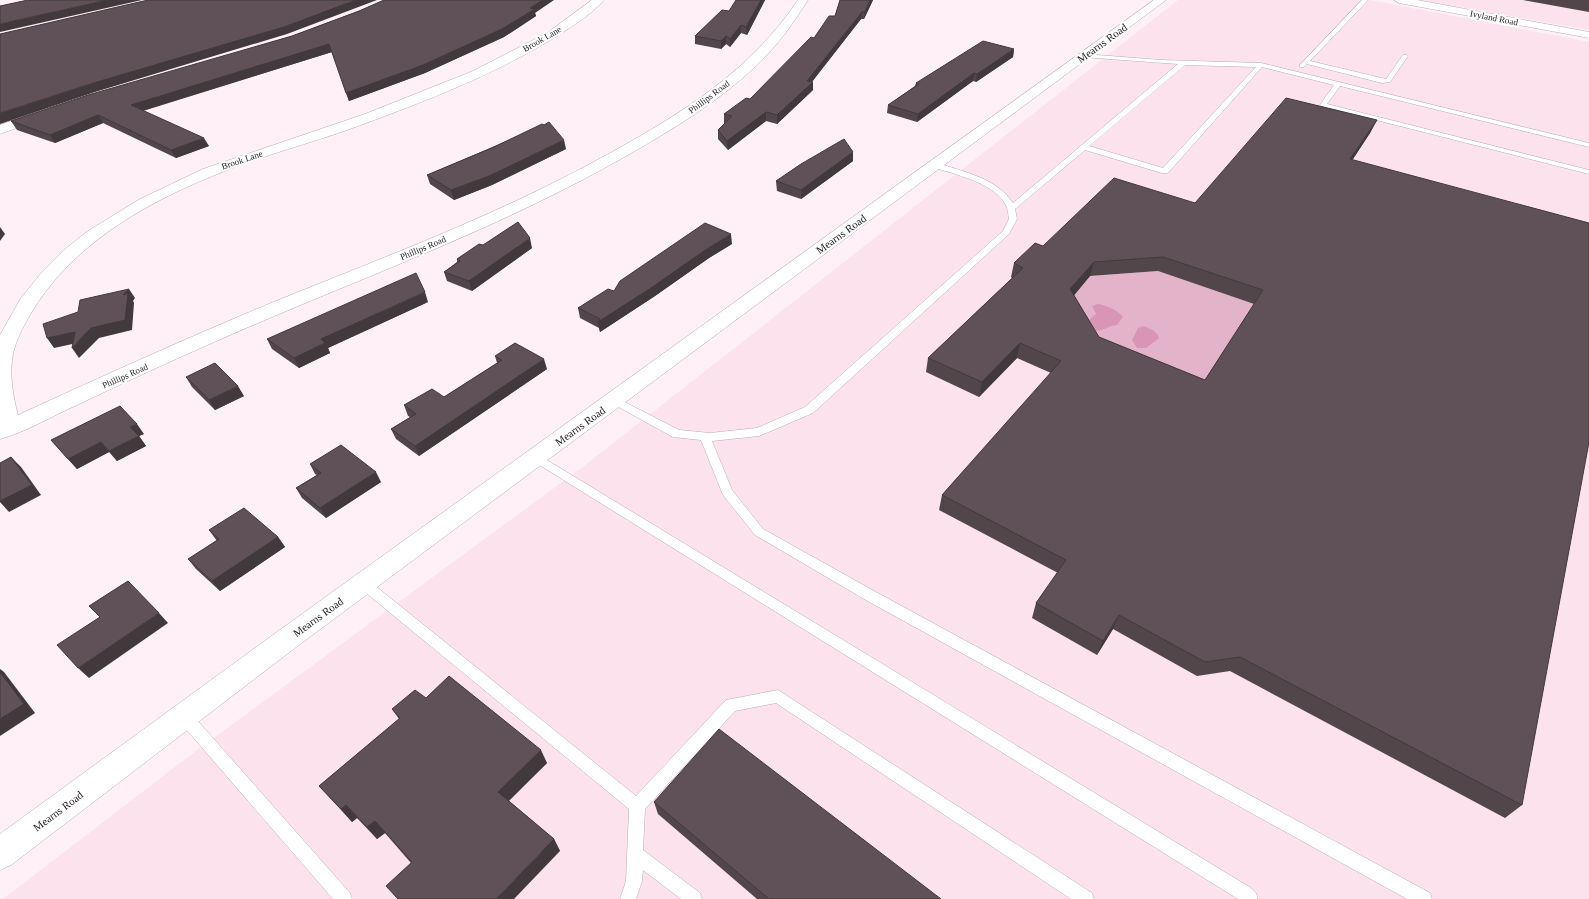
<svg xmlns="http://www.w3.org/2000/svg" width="1589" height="899" font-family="'Times New Roman',serif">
	<rect width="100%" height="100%" fill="#fef0f6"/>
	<g fill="#fbe2ed">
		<path d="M 1178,0 L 1370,0 L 1589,42 L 1589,899 L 3,899 L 188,757 L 588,463 Z"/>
		<path d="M 1421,0 L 1589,0 L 1589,30 Z"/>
	</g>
	<path fill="#e3b4c9" d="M 1158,271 L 1257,305 L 1199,395 L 1095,351 L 1067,304 L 1090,276 Z"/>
	<g fill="#d896b4">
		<path d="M 1098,304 C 1106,305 1118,310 1123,317 L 1117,325 C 1107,326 1105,331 1093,331 L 1088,323 L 1090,319 L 1096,314 L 1092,306 Z"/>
		<path d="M 1143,326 C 1151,329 1156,330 1159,338 L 1146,348 L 1137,348 L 1132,340 L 1138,328 Z"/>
	</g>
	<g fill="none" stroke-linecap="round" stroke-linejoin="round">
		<g stroke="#bdadb4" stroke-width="1">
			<g id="lane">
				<path d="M 1362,0 L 1368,0 L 1310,61 L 1386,79 L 1403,55 L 1407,55 L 1408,56 L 1390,82 L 1382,83 L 1307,64 L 1304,67 L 1300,67 L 1300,65 Z"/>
				<path d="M 1084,54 L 1161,60 L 1261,63 L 1589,143 L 1589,147 L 1340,86 L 1327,104 L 1589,170 L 1589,174 L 1321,106 L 1320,105 L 1334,85 L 1262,67 L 1168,173 L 1162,173 L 1085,150 L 1015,209 L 1017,219 L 1009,234 L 813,413 L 759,436 L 712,441 L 732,490 L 763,529 L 874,591 L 1430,893 L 1432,899 L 1407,899 L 864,599 L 755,535 L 723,495 L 701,440 L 673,437 L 611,403 L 610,401 L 611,399 L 619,399 L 679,430 L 710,433 L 757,428 L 805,407 L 1003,231 L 1009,219 C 1008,213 1008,207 1004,202 C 991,182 954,174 932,167 L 932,163 L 938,163 C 963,172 997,178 1013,203 L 1178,64 L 1082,57 L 1081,56 ZM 1185,65 L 1256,67 L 1163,168 L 1089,146 Z"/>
				<path d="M 537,454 L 1251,888 L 1256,893 L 1258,899 L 1238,899 L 533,461 L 531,458 L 533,455 Z"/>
				<path d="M 364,579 L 368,580 L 636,796 L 726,700 L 778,690 L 1092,893 L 1094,899 L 1071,899 L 776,703 L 735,711 L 645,809 L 643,850 L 700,893 L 702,899 L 681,899 L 643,870 L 642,881 L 636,899 L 620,899 L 626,881 L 629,809 L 360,588 L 358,584 L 360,580 Z"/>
				<path d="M 184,709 L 189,711 L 350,893 L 352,899 L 333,899 L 179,721 L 177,716 L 179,711 Z"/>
			</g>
		</g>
		<g stroke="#bdadb4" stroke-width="1">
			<g id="street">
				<path d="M 592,0 L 604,0 C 592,15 559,35 542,45 C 485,78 423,102 361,125 C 313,143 262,155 215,175 C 143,204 69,247 30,315 C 23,327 16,340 13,354 C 9,374 13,396 18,415 C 103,376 189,337 276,301 C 390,255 505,212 612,152 C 684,112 751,70 798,0 L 808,0 C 793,24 777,46 756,66 C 718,102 672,130 626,156 C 497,230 357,279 221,339 C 173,360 125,382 77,405 C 52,416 26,432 0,439 L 0,335 L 21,298 L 43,271 L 64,250 L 88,231 L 140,199 L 203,169 L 365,114 L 473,71 L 547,33 Z"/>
				<path d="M 1394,0 L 1417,0 L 1589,32 L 1589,38 L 1399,3 Z"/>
				<path d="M 42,110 L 47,111 L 49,114 L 47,117 L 0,134 L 0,125 Z"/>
			</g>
		</g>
		<g stroke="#bdadb4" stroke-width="1">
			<path id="secondary" d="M 1154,0 L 1166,0 L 295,648 L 11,865 L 0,870 L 0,834 L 277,632 Z"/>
		</g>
		<use href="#lane" fill="#fff" fill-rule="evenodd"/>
		<use href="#street" fill="#fff" fill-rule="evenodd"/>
		<use href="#secondary" fill="#fff" fill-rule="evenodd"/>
	</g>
	<g fill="#52464b" fill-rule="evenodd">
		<path d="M 765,0 L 747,35 L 741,33 L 730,47 L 726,44 L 721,49 L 695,44 L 695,36 L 729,11 Z"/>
		<path d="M 840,0 L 873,0 L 864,19 L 861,19 L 812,82 L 813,90 L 777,124 L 766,121 L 728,150 L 718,139 L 718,130 L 725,123 L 724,123 L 724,114 L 750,99 L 814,38 L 835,16 Z"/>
		<path d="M 1523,0 L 1589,0 L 1589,12 Z"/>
		<path d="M 359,11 L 535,13 L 536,16 L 504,37 L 425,73 L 349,101 L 332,52 L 143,111 L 209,146 L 176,158 L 103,123 L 55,143 L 17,130 L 11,121 L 292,36 Z"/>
		<path d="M 1014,49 L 1013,57 L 976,82 L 973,81 L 917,122 L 887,113 L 888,105 L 915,86 L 916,83 Z"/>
		<path d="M 1377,120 L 1370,133 L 1352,160 L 1522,805 L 1505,818 L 1230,671 L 1197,676 L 1113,629 L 1097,655 L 1032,618 L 1036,603 L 1058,573 L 939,510 L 942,495 L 1051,373 L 1017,358 L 979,397 L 926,372 L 928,358 L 1012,278 L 1011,277 L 1014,263 L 1043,246 L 1195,203 ZM 1158,271 L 1254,304 L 1205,380 L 1099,337 L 1074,295 L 1090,276 Z"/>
		<path d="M 544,125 L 566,149 L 492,185 L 454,200 L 430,184 L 427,175 Z"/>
		<path d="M 853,152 L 853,161 L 801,199 L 777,191 L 776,181 Z"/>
		<path d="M 732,244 L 709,258 L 655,296 L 600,332 L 599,328 L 580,318 L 578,308 L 614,291 Z"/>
		<path d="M 483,245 L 532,248 L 472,291 L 447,281 L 444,272 L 457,262 L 457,259 Z"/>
		<path d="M 428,302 L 328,348 L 330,353 L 299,368 L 272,349 L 267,339 Z"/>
		<path d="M 495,356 L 547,369 L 419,456 L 396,439 L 391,429 L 410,417 L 408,416 L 404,405 L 444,397 L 497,363 Z"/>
		<path d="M 186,377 L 244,396 L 215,410 L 192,387 Z"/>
		<path d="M 144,434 L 139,436 L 146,446 L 117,461 L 109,452 L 77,469 L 51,440 Z"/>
		<path d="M 310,464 L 381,482 L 326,518 L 302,498 L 296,488 L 317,475 L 315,474 Z"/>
		<path d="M 209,530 L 278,537 L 285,547 L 220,591 L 196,569 L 188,559 L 217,541 Z"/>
		<path d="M 426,698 L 547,763 L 509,801 L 554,839 L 560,851 L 411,863 L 385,833 L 377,839 L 357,818 L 352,822 L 319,786 L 399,719 L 392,709 Z"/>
		<path d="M 654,802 L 941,899 L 757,899 L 658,814 Z"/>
	</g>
	<g fill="#42393d">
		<path d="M 107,0 L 142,0 L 0,32 L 0,24 Z"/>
		<path d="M 356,0 L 377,0 L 287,34 L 95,92 L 0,124 L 0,113 L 90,84 Z"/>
		<path d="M 542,0 L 554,0 L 535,13 L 536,16 L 504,37 L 425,73 L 349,101 L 346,93 L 530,8 Z"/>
		<path d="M 761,0 L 765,0 L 747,35 L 746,27 Z"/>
		<path d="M 870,0 L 873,0 L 864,19 L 865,12 Z"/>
		<path d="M 862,12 L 861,19 L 810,84 L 813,82 L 813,90 L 777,124 L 777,115 L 807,81 Z"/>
		<path d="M 741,25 L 741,33 L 730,47 L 730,39 Z"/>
		<path d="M 726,36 L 726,44 L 721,49 L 721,41 Z"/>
		<path d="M 329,44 L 332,52 L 135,113 L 131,105 Z"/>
		<path d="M 1014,49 L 1013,57 L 976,82 L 977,74 Z"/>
		<path d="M 974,73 L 973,81 L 917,122 L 918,114 Z"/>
		<path d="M 766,112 L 766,121 L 728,150 L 727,141 Z"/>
		<path d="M 98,115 L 103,123 L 55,143 L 50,135 Z"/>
		<path d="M 1377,120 L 1370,133 L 1344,173 L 1350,159 Z"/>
		<path d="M 204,138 L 209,146 L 176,158 L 171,150 Z"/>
		<path d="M 564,140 L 566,149 L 492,185 L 454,200 L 451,190 Z"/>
		<path d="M 853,152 L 853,161 L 801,199 L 801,190 Z"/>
		<path d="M 0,227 L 5,234 L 0,241 Z"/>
		<path d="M 731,234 L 732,244 L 709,258 L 655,296 L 600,332 L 598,322 L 708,248 Z"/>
		<path d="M 530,238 L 532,248 L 472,291 L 469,281 Z"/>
		<path d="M 1094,262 L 1090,276 L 1067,304 L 1070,289 Z"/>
		<path d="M 129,289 L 135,298 L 133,301 L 134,303 L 132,330 L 99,338 L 79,358 L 72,348 L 77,343 L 54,348 L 47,338 L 123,295 Z"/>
		<path d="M 425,292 L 428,302 L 328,348 L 330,353 L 299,368 L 294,358 L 321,339 Z"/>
		<path d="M 1020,343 L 1017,358 L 979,397 L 982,382 Z"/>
		<path d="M 544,359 L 547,369 L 419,456 L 415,446 Z"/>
		<path d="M 238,386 L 244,396 L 215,410 L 209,400 Z"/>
		<path d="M 137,424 L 144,434 L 139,436 L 146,446 L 117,461 L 109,451 L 130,427 Z"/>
		<path d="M 101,442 L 109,452 L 77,469 L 68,459 Z"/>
		<path d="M 11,457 L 21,467 L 41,495 L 9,512 L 0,502 L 0,499 Z"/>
		<path d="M 376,472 L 381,482 L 326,518 L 320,508 Z"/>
		<path d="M 278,537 L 285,547 L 220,591 L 212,581 Z"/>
		<path d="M 159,613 L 168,623 L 89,678 L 78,668 Z"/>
		<path d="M 1119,615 L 1113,629 L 1097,655 L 1103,641 Z"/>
		<path d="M 0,669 L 4,672 L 35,713 L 0,736 Z"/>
		<path d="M 541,750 L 547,763 L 505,804 L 498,792 Z"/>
		<path d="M 346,805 L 357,818 L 352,822 L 341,809 Z"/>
		<path d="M 375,821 L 385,833 L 377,839 L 367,827 Z"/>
		<path d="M 554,839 L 560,851 L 514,899 L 496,899 Z"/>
	</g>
	<g fill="#5f5157" stroke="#42393d" fill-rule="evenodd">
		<path d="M 28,0 L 107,0 L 0,24 L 0,6 Z"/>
		<path d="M 148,0 L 356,0 L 284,27 L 90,84 L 0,113 L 0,34 Z"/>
		<path d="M 384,0 L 542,0 L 530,8 L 535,9 L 502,29 L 423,65 L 346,93 L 329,44 L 131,105 L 204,138 L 171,150 L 98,115 L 50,135 L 11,121 L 88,95 L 292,36 L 359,11 Z"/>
		<path d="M 736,0 L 761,0 L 746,27 L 741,25 L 730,39 L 726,36 L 721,41 L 695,36 L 722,10 L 729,11 Z"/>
		<path d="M 840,0 L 870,0 L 865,12 L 862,12 L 807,81 L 813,82 L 777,115 L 766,112 L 727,141 L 718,130 L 732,116 L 724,114 L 746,98 L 750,99 L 811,37 L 814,38 L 829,16 L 835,16 Z"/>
		<path d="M 983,41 L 1014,49 L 977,74 L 974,73 L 918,114 L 888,105 L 919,84 L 916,83 Z"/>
		<path d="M 1286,98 L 1377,120 L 1350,159 L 1589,223 L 1589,442 L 1522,805 L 1240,657 L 1205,662 L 1119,615 L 1103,641 L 1036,603 L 1066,560 L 942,495 L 1061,361 L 1020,343 L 982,382 L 928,358 L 1023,268 L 1014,263 L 1035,243 L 1043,246 L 1114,178 L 1195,203 ZM 1163,257 L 1263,290 L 1205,380 L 1099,337 L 1070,289 L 1094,262 Z"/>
		<path d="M 549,122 L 564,140 L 489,176 L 451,190 L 427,175 L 494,147 L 542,124 L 544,125 Z"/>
		<path d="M 844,139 L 853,152 L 801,190 L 776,181 L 801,164 Z"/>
		<path d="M 518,222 L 530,238 L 469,281 L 444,272 L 460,261 L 457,259 L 479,244 L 483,245 Z"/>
		<path d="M 705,223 L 731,234 L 708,248 L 654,286 L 598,322 L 600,319 L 578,308 L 608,289 L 614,291 L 620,281 Z"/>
		<path d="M 416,273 L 425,292 L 321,339 L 325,343 L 294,358 L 267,339 Z"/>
		<path d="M 129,289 L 123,295 L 128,293 L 125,320 L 91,328 L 72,348 L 75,332 L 47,338 L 43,324 L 78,312 L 80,300 Z"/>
		<path d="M 515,343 L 544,359 L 415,446 L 391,429 L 416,414 L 404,405 L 432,389 L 444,397 L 502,360 L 495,356 Z"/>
		<path d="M 215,363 L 238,386 L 209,400 L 186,377 Z"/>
		<path d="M 120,406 L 137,424 L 130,427 L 139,436 L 109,451 L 101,442 L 68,459 L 51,440 Z"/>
		<path d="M 341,445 L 376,472 L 320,508 L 296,488 L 321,473 L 310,464 Z"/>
		<path d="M 11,457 L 32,485 L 0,501 L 0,463 Z"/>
		<path d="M 244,508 L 278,537 L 212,581 L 188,559 L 219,539 L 209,530 Z"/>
		<path d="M 128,581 L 159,613 L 78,668 L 57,645 L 100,617 L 89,606 Z"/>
		<path d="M 0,672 L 24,704 L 0,719 Z"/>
		<path d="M 449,676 L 541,750 L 498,792 L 554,839 L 496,899 L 398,899 L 386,886 L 412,862 L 375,821 L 367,827 L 346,805 L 341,809 L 319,786 L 400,718 L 392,709 L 415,690 L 426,698 Z"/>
		<path d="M 719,729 L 941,899 L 769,899 L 654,802 Z"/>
	</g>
	<g text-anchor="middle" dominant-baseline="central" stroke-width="4" stroke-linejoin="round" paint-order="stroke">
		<g font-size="9" fill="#241e20" stroke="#fff">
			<text transform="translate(1494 18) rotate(11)">Ivyland Road</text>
			<text transform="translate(542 39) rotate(-30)">Brook Lane</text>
			<text transform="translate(709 97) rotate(-37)">Phillips Road</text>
			<text transform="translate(242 160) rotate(-19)">Brook Lane</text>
			<text transform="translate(423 248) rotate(-23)">Phillips Road</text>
			<text transform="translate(125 376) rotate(-24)">Phillips Road</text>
		</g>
		<g font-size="11" fill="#241e20" stroke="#fff">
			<text transform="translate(1102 43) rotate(-36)">Mearns Road</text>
			<text transform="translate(841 234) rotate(-36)">Mearns Road</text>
			<text transform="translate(580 426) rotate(-36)">Mearns Road</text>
			<text transform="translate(318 617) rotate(-36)">Mearns Road</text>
			<text transform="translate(58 811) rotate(-37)">Mearns Road</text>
		</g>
	</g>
</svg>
